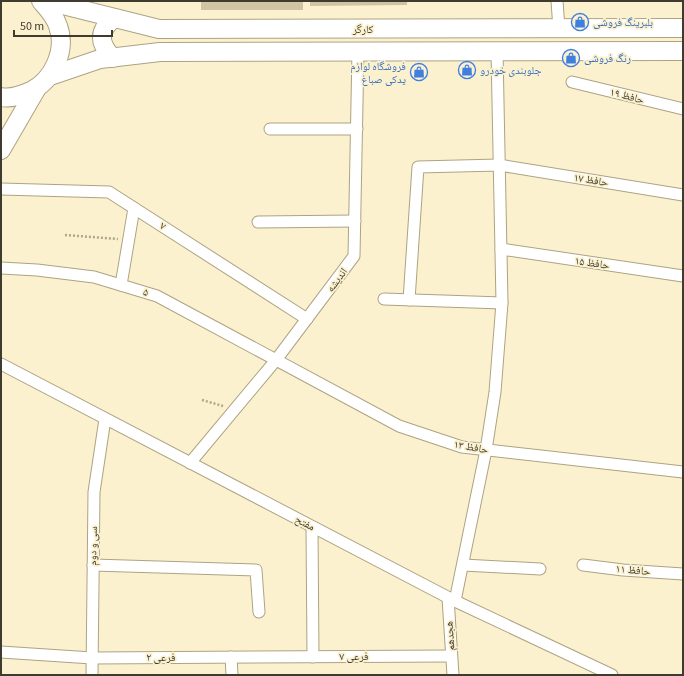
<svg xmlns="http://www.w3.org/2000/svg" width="684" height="676" font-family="'Source Sans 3','Noto Naskh Arabic',sans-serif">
	<rect width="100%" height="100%" fill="#fbf1cf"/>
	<g fill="#cfc5a4">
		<rect x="201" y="1" width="102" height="9"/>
		<path d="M 310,1 L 407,1 L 407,5 L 310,6 Z"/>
	</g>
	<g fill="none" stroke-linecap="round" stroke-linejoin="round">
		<g stroke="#ada383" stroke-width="13">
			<g id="street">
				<path d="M 557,1 L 559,29"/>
				<path d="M 572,82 L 683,109"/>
				<path d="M 270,129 L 357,129"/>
				<path d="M 1,189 L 109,192 L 307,319"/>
				<path d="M 258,222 L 355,221"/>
				<path d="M 501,249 L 683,276"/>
				<path d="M 1,268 L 37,270 L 94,277 L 157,296 L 399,426 L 462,447 L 683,472"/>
				<path d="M 121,285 L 134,208"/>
				<path d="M 384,299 L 502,303"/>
				<path d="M 409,300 L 418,167 L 499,165 L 683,195"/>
				<path d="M 1,364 L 455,601 L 612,675"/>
				<path d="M 190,463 L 276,360 L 354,256 L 358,51"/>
				<path d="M 312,527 L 313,657"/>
				<path d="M 93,565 L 256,570 L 259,612"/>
				<path d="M 463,565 L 540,569"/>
				<path d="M 583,565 L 623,570 L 683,574"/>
				<path d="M 448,598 L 453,675"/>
				<path d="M 455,601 L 486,450 L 495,392 L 502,303 L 497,51"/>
				<path d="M 1,652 L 92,658 L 451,656"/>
				<path d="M 231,657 L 232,675"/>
				<path d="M 92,675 L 94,492 L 105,419"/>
			</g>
		</g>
		<g stroke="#ada383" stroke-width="20">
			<g id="primary">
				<path d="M 47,1 L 159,29 L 683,28"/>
				<path d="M 113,58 C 98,43 98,31 114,18"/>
				<path d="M 50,76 L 100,59 L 160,52 L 683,51"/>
				<path d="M 1,97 C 11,99 22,95 31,91 C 53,80 67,50 58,26 C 55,16 48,9 41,1"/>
				<path d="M 1,150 L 37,88"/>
			</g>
		</g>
		<g stroke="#aea78d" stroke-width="2.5" stroke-dasharray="2 2" stroke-linecap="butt">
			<path d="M 65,235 L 118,239"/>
			<path d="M 202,400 L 223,406"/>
		</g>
		<use href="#street" stroke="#fff" stroke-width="11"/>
		<use href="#primary" stroke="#fff" stroke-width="18"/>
	</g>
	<defs>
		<g id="shop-ring" transform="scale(0.9)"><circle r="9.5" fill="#fbf1cf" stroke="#3f7fe0" stroke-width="1.5"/><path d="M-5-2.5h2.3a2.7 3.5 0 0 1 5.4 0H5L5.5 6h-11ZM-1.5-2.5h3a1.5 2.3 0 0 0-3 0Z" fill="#3f7fe0"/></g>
	</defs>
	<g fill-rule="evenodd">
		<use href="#shop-ring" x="580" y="22"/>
		<use href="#shop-ring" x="571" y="58"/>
		<use href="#shop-ring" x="467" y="70"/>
		<use href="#shop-ring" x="419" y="72"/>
	</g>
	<g text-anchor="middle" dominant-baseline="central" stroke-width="3.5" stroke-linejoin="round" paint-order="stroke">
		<g font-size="11" fill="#366cbe" stroke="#fbf1cf" text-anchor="start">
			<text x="593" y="22">بلبرینگ فروشی</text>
			<text x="584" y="58">رنگ فروشی</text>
			<text x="406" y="66" text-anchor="end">فروشگاه لوازم<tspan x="406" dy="13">یدکی صباغ</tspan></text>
			<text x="480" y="70">جلوبندی خودرو</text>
		</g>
		<g font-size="11" fill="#3f3b2e" stroke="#fbf1cf">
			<text x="363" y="29">کارگر</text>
			<text transform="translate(627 96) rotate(14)">حافظ ۱۹</text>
			<text transform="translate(591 180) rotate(9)">حافظ ۱۷</text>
			<text transform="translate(163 226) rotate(33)">۷</text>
			<text transform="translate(592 263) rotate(8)">حافظ ۱۵</text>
			<text transform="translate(337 280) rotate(-53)">اندیشه</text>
			<text transform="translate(146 292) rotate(17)">۵</text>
			<text transform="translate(471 447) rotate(10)">حافظ ۱۳</text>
			<text transform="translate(305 523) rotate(28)">مفتح</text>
			<text transform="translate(93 546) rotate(-89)">سی و دوم</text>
			<text transform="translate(633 570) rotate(5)">حافظ ۱۱</text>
			<text transform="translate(450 636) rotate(-94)">هجدهم</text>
			<text x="354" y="656">فرعی ۷</text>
			<text x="161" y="657">فرعی ۲</text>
		</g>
	</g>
	<rect width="684" height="676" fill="none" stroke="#3f3b2e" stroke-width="4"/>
	<path d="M14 30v6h98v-6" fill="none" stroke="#3f3b2e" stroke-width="2"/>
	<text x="20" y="30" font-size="12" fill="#3f3b2e" stroke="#fbf1cf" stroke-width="3" paint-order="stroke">50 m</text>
</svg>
